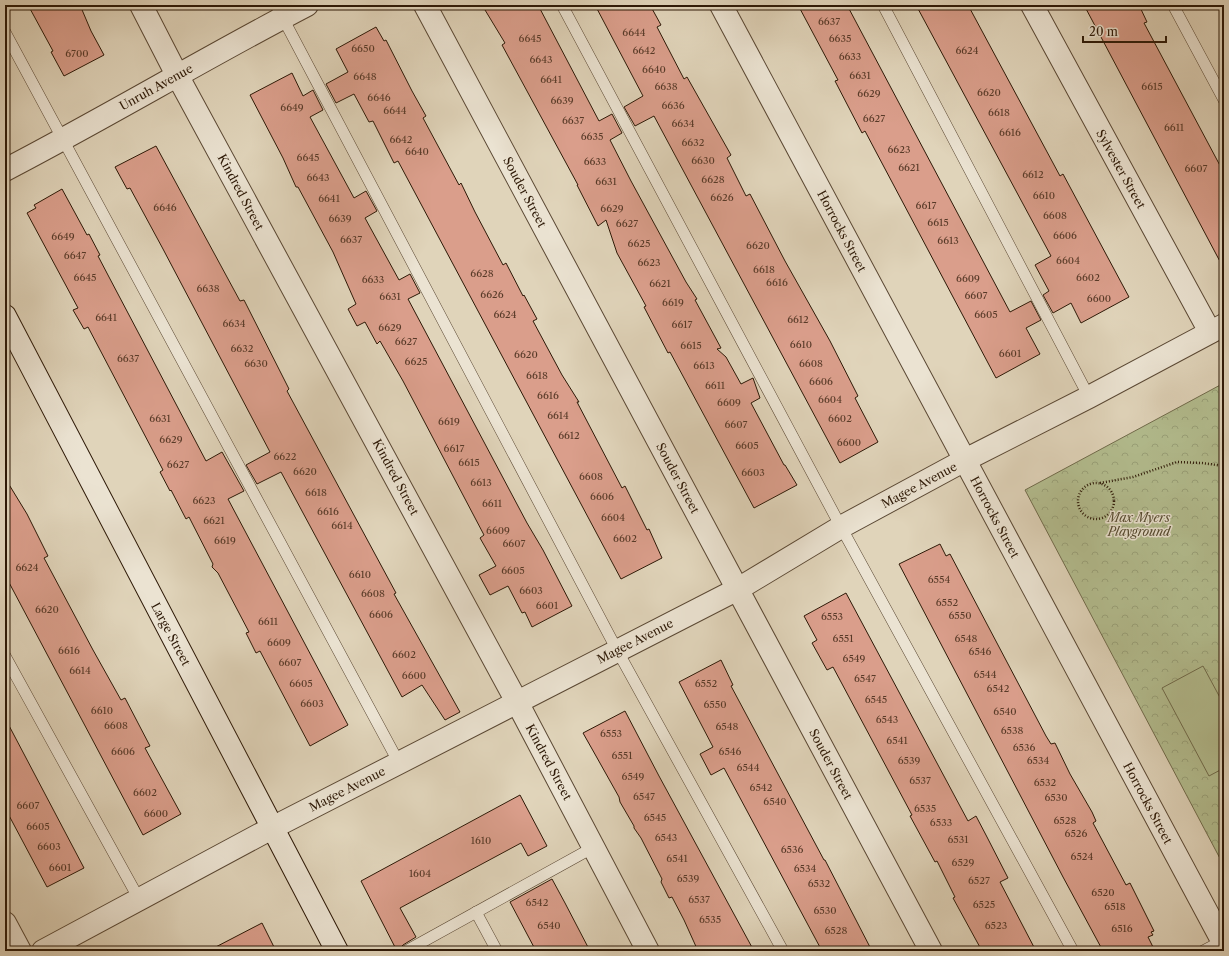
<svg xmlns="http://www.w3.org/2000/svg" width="1229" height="956" font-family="'Libre Caslon Text',serif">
	<defs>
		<pattern id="park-crowns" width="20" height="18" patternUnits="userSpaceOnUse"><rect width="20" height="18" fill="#b3bd8f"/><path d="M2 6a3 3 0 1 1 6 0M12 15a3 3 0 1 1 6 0" fill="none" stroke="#9aa27a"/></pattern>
	</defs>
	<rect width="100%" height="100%" fill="#e0d4ba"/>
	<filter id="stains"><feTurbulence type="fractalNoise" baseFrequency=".005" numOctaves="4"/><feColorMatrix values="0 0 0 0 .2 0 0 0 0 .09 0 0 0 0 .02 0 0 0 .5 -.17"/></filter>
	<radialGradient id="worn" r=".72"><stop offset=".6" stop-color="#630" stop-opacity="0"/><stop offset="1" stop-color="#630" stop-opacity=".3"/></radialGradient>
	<path fill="url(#park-crowns)" stroke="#706b4b" d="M 1224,383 L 1224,866 L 1025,490 Z"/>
	<path fill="#b3bd8f" stroke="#706b4b" d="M 1203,666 L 1224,705 L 1224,768 L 1209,776 L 1162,688 Z"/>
	<g fill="#da9e8b" stroke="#2d1907">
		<path d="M 28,5 L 80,5 L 91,31 L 104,55 L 64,76 L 51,52 L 53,51 Z"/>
		<path d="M 482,5 L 538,5 L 599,121 L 612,114 L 622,133 L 610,140 L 631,181 L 686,282 L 697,299 L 695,300 L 721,348 L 717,349 L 726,357 L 741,384 L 753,378 L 760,398 L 751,403 L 784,465 L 785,465 L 797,485 L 754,508 L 670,352 L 668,353 L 644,307 L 646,306 L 623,264 L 617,253 L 606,220 L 598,226 L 577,185 L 578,185 L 502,45 L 505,43 Z"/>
		<path d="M 595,5 L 650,5 L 661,25 L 657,27 L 684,79 L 687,77 L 731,155 L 727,158 L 746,196 L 750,194 L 785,261 L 830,341 L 858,396 L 855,398 L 878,442 L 840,463 L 654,116 L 635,126 L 624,107 L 643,96 Z"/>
		<path d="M 798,5 L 847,5 L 1010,312 L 1031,301 L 1041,320 L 1026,328 L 1040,354 L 996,378 L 875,150 L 865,131 L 862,133 L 835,81 L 838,80 Z"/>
		<path d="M 916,5 L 968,5 L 1060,176 L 1063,174 L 1129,297 L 1081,323 L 1071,303 L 1053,313 L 1043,295 L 1049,291 L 1035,265 L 1051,256 Z"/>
		<path d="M 1084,5 L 1139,5 L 1147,22 L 1144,23 L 1224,173 L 1224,269 Z"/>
		<path d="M 376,27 L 384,41 L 386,40 L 412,91 L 426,116 L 423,118 L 459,185 L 461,183 L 475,212 L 503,265 L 506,263 L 523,296 L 524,295 L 537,319 L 533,321 L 562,375 L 579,402 L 577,402 L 622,488 L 625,486 L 647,530 L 649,529 L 662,558 L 621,579 L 398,161 L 394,163 L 373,121 L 369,122 L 354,94 L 336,103 L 326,84 L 348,72 L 336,49 Z"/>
		<path d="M 292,73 L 303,96 L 313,90 L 323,110 L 310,117 L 354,198 L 366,191 L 377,211 L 365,218 L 399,280 L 410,274 L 420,293 L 408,299 L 527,523 L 543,550 L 572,606 L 532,627 L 525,612 L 522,613 L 508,586 L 490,595 L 479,575 L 496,566 L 480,538 L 484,535 L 403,381 L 380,341 L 377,344 L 365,322 L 357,326 L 348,309 L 356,304 L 333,252 L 298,187 L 296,187 L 283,158 L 250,95 Z"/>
		<path d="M 156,146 L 240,301 L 244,300 L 289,389 L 287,391 L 396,593 L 394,594 L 460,712 L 445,720 L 422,685 L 402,697 L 281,472 L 257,484 L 246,465 L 270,452 L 163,249 L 130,188 L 127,189 L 115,167 Z"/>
		<path d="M 62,189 L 87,235 L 89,234 L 100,255 L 98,256 L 109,277 L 206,461 L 222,452 L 244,491 L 228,499 L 348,725 L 310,746 L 260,651 L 256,653 L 246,633 L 249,632 L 218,573 L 212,567 L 213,564 L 189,517 L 186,519 L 171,490 L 170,491 L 160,472 L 163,470 L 88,327 L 84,329 L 73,310 L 78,308 L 27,213 L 36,208 L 34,205 Z"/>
		<path d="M 5,478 L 27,514 L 48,556 L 44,558 L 93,650 L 121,700 L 125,698 L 138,723 L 150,746 L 145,748 L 181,814 L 143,835 L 5,575 Z"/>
		<path d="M 940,544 L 946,556 L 950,554 L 1046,736 L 1051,744 L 1055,743 L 1070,774 L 1092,812 L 1096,821 L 1093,823 L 1126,885 L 1130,883 L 1154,931 L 1151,932 L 1153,935 L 1148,937 L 1155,951 L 1103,951 L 1063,877 L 899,564 Z"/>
		<path d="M 846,593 L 968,821 L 976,816 L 987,837 L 1008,878 L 1000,882 L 1036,951 L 982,951 L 953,898 L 955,897 L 937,861 L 935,862 L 910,816 L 912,815 L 833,667 L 827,670 L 812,643 L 817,640 L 804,616 Z"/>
		<path d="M 721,660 L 733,685 L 731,686 L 824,860 L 825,860 L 872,951 L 822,951 L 724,768 L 711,775 L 700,754 L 713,747 L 679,682 Z"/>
		<path d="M 625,711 L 659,776 L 754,951 L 698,951 L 684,920 L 672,897 L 669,898 L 661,882 L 662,879 L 641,838 L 634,828 L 634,826 L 620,802 L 619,797 L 596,756 L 583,733 Z"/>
		<path d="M 5,718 L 84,868 L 47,887 L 5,808 Z"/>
		<path d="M 520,795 L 547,846 L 528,856 L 521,843 L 400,908 L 416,937 L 403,945 L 400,948 L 399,951 L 397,951 L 361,881 Z"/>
		<path d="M 552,879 L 565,903 L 590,951 L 536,951 L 510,902 Z"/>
		<path d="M 262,923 L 276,951 L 208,951 Z"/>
	</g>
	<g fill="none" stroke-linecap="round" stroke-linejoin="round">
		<g stroke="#5a4834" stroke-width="12">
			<g id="lane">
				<path d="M 276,5 L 617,650 L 783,951"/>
				<path d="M 562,5 L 841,527 L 1073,951"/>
				<path d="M 883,5 L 1089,397"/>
				<path d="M 1173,5 L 1224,100"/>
				<path d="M 5,32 L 399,763"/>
				<path d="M 5,656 L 139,899"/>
				<path d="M 476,912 L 497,951"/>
				<path d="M 406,951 L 594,847"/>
				<path d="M 1203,951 L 1222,941"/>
			</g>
		</g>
		<g stroke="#5a4834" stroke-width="24">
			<g id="street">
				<path d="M 141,5 L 177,75 L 517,702 L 648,951"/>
				<path d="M 425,5 L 931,951"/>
				<path d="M 721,5 L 1224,944"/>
				<path d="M 1032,5 L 1210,332"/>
				<path d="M 5,170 C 107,117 205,58 307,5"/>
				<path d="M 5,923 L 20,951"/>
				<path d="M 43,951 L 272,828 L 738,589 L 841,527 L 965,460 L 1089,397 L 1224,325"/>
			</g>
		</g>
		<g stroke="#2d1907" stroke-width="24">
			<path id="secondary" d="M 5,316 L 337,951"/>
		</g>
		<g stroke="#2d1907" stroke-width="2.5" stroke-dasharray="1 2" stroke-linecap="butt">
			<path d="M 1100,483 L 1133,477 L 1177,462 L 1202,463 L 1224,466"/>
			<circle cx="1096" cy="501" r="18"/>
		</g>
		<use href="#lane" stroke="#ebe3d2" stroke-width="11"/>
		<use href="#street" stroke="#ebe3d2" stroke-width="22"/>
		<use href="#secondary" stroke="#ebe3d2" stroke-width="22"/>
	</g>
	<g text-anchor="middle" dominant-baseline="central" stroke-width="3" stroke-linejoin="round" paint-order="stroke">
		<g font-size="10" fill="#583a28">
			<text x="829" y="21">6637</text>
			<text x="634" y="32">6644</text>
			<text x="530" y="38">6645</text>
			<text x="840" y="38">6635</text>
			<text x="363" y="48">6650</text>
			<text x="644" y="50">6642</text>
			<text x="967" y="50">6624</text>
			<text x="77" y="53">6700</text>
			<text x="850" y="56">6633</text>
			<text x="541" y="59">6643</text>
			<text x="654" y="69">6640</text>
			<text x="860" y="75">6631</text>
			<text x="365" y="76">6648</text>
			<text x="551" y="79">6641</text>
			<text x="666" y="86">6638</text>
			<text x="1152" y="86">6615</text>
			<text x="989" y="92">6620</text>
			<text x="869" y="93">6629</text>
			<text x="379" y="97">6646</text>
			<text x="562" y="100">6639</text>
			<text x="673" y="105">6636</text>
			<text x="292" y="107">6649</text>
			<text x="395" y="110">6644</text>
			<text x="999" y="112">6618</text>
			<text x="874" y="118">6627</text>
			<text x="573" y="120">6637</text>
			<text x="683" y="123">6634</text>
			<text x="1174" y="127">6611</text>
			<text x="1010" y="132">6616</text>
			<text x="592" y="136">6635</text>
			<text x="401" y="139">6642</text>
			<text x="693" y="142">6632</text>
			<text x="899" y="149">6623</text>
			<text x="417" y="151">6640</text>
			<text x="308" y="157">6645</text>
			<text x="703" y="160">6630</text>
			<text x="595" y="161">6633</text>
			<text x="909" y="167">6621</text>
			<text x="1196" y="168">6607</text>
			<text x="1033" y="174">6612</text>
			<text x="318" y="177">6643</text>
			<text x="713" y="179">6628</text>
			<text x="606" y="181">6631</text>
			<text x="1044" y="195">6610</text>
			<text x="722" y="197">6626</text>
			<text x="329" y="198">6641</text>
			<text x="926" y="205">6617</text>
			<text x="165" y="207">6646</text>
			<text x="612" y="208">6629</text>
			<text x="1055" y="215">6608</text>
			<text x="340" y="218">6639</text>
			<text x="938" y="222">6615</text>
			<text x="627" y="223">6627</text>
			<text x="1065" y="235">6606</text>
			<text x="63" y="236">6649</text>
			<text x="351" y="239">6637</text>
			<text x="948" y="240">6613</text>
			<text x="639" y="243">6625</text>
			<text x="758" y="245">6620</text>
			<text x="75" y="255">6647</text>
			<text x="1068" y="260">6604</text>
			<text x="649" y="262">6623</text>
			<text x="764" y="269">6618</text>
			<text x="482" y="273">6628</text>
			<text x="85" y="277">6645</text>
			<text x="1088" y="277">6602</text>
			<text x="968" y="278">6609</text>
			<text x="373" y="279">6633</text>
			<text x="777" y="282">6616</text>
			<text x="660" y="283">6621</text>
			<text x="208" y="288">6638</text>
			<text x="492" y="294">6626</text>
			<text x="976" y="295">6607</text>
			<text x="390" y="296">6631</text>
			<text x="1099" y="298">6600</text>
			<text x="673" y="302">6619</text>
			<text x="505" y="314">6624</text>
			<text x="986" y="314">6605</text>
			<text x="106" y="317">6641</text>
			<text x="798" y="319">6612</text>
			<text x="234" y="323">6634</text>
			<text x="682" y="324">6617</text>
			<text x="390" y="327">6629</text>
			<text x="406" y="341">6627</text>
			<text x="801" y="344">6610</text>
			<text x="691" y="345">6615</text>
			<text x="242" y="348">6632</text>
			<text x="1010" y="353">6601</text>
			<text x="526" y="354">6620</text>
			<text x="128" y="358">6637</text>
			<text x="416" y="361">6625</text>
			<text x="256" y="363">6630</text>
			<text x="811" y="363">6608</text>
			<text x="704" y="365">6613</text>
			<text x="537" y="375">6618</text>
			<text x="821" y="381">6606</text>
			<text x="715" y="385">6611</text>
			<text x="548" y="395">6616</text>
			<text x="830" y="399">6604</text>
			<text x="729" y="402">6609</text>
			<text x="558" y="415">6614</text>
			<text x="160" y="418">6631</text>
			<text x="840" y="418">6602</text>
			<text x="449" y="421">6619</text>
			<text x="736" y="424">6607</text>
			<text x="569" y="435">6612</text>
			<text x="171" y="439">6629</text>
			<text x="849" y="442">6600</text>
			<text x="747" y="445">6605</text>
			<text x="454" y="448">6617</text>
			<text x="285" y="456">6622</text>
			<text x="469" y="462">6615</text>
			<text x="178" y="464">6627</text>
			<text x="305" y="471">6620</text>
			<text x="753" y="472">6603</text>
			<text x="591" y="476">6608</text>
			<text x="481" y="482">6613</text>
			<text x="316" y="492">6618</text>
			<text x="602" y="496">6606</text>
			<text x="204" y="500">6623</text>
			<text x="492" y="503">6611</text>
			<text x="328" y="511">6616</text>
			<text x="613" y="517">6604</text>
			<text x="214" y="520">6621</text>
			<text x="342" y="525">6614</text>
			<text x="498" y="530">6609</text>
			<text x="625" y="538">6602</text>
			<text x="225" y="540">6619</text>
			<text x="514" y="543">6607</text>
			<text x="27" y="567">6624</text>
			<text x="513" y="570">6605</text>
			<text x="360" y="574">6610</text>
			<text x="939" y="579">6554</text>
			<text x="531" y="590">6603</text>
			<text x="373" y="593">6608</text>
			<text x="947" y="602">6552</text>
			<text x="547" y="605">6601</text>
			<text x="47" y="609">6620</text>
			<text x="381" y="614">6606</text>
			<text x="960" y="615">6550</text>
			<text x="832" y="616">6553</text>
			<text x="268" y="621">6611</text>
			<text x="843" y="638">6551</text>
			<text x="966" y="638">6548</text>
			<text x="279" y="642">6609</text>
			<text x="69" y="650">6616</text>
			<text x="980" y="651">6546</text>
			<text x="404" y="654">6602</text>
			<text x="854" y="658">6549</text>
			<text x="290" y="662">6607</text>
			<text x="80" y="670">6614</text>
			<text x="985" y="674">6544</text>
			<text x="414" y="675">6600</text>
			<text x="865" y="678">6547</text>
			<text x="301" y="683">6605</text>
			<text x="706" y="683">6552</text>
			<text x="998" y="688">6542</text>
			<text x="876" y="699">6545</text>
			<text x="312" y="703">6603</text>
			<text x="715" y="704">6550</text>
			<text x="102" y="710">6610</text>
			<text x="1005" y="711">6540</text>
			<text x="887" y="719">6543</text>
			<text x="116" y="725">6608</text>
			<text x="727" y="726">6548</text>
			<text x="1012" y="730">6538</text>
			<text x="611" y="733">6553</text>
			<text x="897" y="740">6541</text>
			<text x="1024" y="747">6536</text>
			<text x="123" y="751">6606</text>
			<text x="730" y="751">6546</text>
			<text x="622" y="755">6551</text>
			<text x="909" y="760">6539</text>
			<text x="1038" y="760">6534</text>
			<text x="748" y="767">6544</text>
			<text x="633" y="776">6549</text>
			<text x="920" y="780">6537</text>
			<text x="1045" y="782">6532</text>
			<text x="761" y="787">6542</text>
			<text x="145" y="792">6602</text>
			<text x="644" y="796">6547</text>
			<text x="1056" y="797">6530</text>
			<text x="775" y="801">6540</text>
			<text x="28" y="805">6607</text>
			<text x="925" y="808">6535</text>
			<text x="156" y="813">6600</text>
			<text x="655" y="817">6545</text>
			<text x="1065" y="820">6528</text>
			<text x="941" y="822">6533</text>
			<text x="38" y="826">6605</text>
			<text x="1076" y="833">6526</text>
			<text x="666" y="837">6543</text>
			<text x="958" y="839">6531</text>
			<text x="481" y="840">1610</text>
			<text x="49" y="846">6603</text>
			<text x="792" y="849">6536</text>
			<text x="1082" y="856">6524</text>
			<text x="677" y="858">6541</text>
			<text x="963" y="862">6529</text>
			<text x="60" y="867">6601</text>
			<text x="805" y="868">6534</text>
			<text x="420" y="873">1604</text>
			<text x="688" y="878">6539</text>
			<text x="979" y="880">6527</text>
			<text x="819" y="883">6532</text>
			<text x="1103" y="892">6520</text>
			<text x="699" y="899">6537</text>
			<text x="537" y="902">6542</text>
			<text x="984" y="904">6525</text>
			<text x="1115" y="906">6518</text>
			<text x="825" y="910">6530</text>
			<text x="710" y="919">6535</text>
			<text x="549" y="925">6540</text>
			<text x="996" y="925">6523</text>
			<text x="1122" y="928">6516</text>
			<text x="836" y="930">6528</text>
		</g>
		<g font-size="12" fill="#2d1907" stroke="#ebe3d2">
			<text transform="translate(156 87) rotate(-29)">Unruh Avenue</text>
			<text transform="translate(1121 169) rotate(61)">Sylvester Street</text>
			<text transform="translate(241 192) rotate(62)">Kindred Street</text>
			<text transform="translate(525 192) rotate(62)">Souder Street</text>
			<text transform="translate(842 231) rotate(62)">Horrocks Street</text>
			<text transform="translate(396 477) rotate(62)">Kindred Street</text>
			<text transform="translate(678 478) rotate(62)">Souder Street</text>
			<text transform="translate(919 485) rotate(-28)">Magee Avenue</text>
			<text transform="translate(995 517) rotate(62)">Horrocks Street</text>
			<text transform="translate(171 634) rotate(62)">Large Street</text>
			<text transform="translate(635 641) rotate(-27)">Magee Avenue</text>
			<text transform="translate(549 762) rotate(62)">Kindred Street</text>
			<text transform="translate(831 764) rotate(62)">Souder Street</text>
			<text transform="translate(347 789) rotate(-27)">Magee Avenue</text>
			<text transform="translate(1148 803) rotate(62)">Horrocks Street</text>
		</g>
		<g font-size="12" font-style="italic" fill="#554a30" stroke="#ebe3d2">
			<text x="1139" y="517">Max Myers<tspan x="1139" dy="14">Playground</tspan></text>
		</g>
	</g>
	<rect width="1229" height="956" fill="none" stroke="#e0d4ba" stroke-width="20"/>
	<rect x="6" y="6" width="1217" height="944" fill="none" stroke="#2d1907" stroke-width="2"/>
	<rect x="10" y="10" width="1209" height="936" fill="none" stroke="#2d1907"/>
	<path d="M1083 36v6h83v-6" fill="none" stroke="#2d1907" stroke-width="2"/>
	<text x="1089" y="36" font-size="12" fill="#2d1907" stroke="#ebe3d2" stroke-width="3" paint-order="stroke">20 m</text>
	<rect width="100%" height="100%" filter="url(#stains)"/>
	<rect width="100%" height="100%" fill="url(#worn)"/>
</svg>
